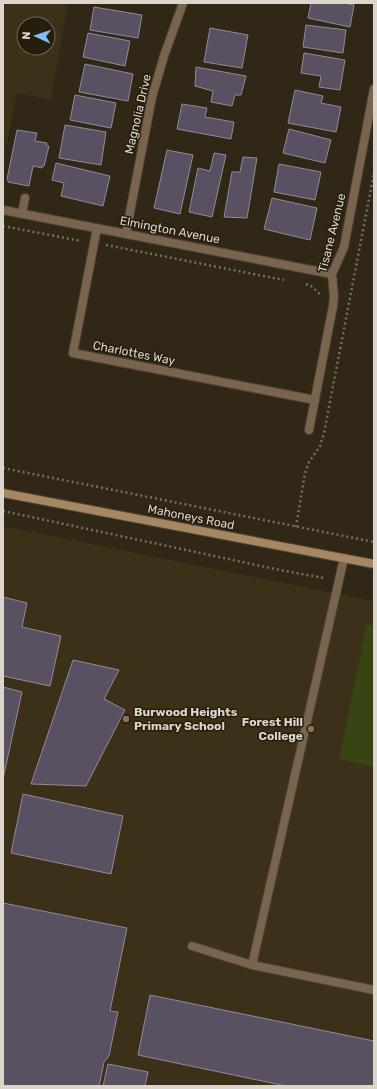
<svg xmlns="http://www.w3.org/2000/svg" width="377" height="1089" font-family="Rubik,sans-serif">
	<rect width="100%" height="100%" fill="#302717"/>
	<g fill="#3d3019" fill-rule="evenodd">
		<path d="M 3,3 L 68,3 L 51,100 L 17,93 L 3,163 ZM 24,24 L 48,24 L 48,48 L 24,48 Z"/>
		<path d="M 3,526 L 374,601 L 374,1086 L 3,1086 Z"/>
	</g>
	<path fill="#384412" d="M 367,624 L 374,626 L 374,767 L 339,759 Z"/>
	<g fill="#595061" stroke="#92899c">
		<path d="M 311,3 L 345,3 L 354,5 L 350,27 L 308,18 Z"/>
		<path d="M 94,7 L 142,15 L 138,38 L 90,30 Z"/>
		<path d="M 306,25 L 346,30 L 343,53 L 303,47 Z"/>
		<path d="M 210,28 L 248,35 L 242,68 L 204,62 Z"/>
		<path d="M 88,33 L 130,41 L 125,66 L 83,57 Z"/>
		<path d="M 304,53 L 345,60 L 340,90 L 319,87 L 321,76 L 301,73 Z"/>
		<path d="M 85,64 L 133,74 L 128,101 L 79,92 Z"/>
		<path d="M 196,67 L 246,76 L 241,95 L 235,95 L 232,106 L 211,102 L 213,91 L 195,86 Z"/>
		<path d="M 295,90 L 323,96 L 321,103 L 341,107 L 336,132 L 288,123 Z"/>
		<path d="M 75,95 L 116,103 L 111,128 L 70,120 Z"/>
		<path d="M 182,104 L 207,108 L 205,117 L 234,122 L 231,139 L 177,129 Z"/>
		<path d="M 65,125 L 106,132 L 101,165 L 59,158 Z"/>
		<path d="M 289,129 L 331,140 L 325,163 L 283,153 Z"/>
		<path d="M 17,130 L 37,133 L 35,141 L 47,143 L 46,145 L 49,146 L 44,166 L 42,166 L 42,168 L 33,166 L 29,186 L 8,182 L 8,180 L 7,179 Z"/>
		<path d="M 167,150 L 193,155 L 180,214 L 154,208 Z"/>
		<path d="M 214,153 L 226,155 L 212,217 L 189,212 L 198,168 L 210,171 Z"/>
		<path d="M 243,157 L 257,158 L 247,218 L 224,217 L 232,172 L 240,172 Z"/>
		<path d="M 56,163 L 110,176 L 103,206 L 61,196 L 64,183 L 52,180 Z"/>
		<path d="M 279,164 L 321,172 L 315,200 L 274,192 Z"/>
		<path d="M 272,198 L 317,208 L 310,240 L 264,229 Z"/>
		<path d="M 3,597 L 27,603 L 22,627 L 61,636 L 50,686 L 3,676 Z"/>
		<path d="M 73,660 L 119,670 L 104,699 L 125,710 L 86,786 L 31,784 Z"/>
		<path d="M 3,687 L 22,692 L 3,779 Z"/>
		<path d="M 23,794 L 123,816 L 111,874 L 11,853 Z"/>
		<path d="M 3,903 L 127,928 L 110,1011 L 118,1012 L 109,1056 L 104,1062 L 99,1086 L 3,1086 Z"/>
		<path d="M 150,995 L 374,1041 L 374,1086 L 286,1086 L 138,1055 Z"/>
		<path d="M 108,1064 L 148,1072 L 145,1086 L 103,1086 Z"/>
	</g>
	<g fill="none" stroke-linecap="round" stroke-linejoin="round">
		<g stroke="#4b4334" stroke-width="10">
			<g id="service">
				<path d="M 22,214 L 25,198"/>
				<path d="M 97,228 L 73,353 L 315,400"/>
				<path d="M 192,946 L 252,965 L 374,990"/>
				<path d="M 252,965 L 344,558"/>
			</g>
		</g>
		<g stroke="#4b4334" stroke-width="10">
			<g id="minor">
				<path d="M 3,210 L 332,274"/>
				<path d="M 126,233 L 152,97 L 164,56 L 183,3"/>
				<path d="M 309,430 L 333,306 L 334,297 L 332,274 L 344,247 L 374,89"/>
			</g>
		</g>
		<g stroke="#4b4334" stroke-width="10">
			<path id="secondary" d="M 3,493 L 374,564"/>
		</g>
		<g stroke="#766f61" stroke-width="2.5" stroke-dasharray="2 3" stroke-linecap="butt">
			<path d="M 3,226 L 81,241"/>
			<path d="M 106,245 L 284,280"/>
			<path d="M 306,284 L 311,286 L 320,294"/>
			<path d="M 3,468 L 374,542"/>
			<path d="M 3,511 L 280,570 L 324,578 L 324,579"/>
			<path d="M 296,527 L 305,473 L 309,462 L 320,446 L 324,433 L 374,173"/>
		</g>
		<use href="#service" stroke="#79654e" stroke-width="8"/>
		<use href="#minor" stroke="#79654e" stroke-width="8"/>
		<use href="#secondary" stroke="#a68761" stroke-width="8"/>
	</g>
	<g fill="#8d6e63" stroke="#261d0d" stroke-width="1.5">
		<circle cx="126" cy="719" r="4"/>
		<circle cx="311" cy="729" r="4"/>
	</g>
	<g text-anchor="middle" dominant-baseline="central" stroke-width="3" stroke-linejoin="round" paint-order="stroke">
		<g font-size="12" fill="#dbd5cb" stroke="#261d0d">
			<text transform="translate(138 114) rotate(-77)">Magnolia Drive</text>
			<text transform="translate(170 230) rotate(11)">Elmington Avenue</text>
			<text transform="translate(332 233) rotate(-76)">Tisane Avenue</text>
			<text transform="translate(134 353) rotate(11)">Charlottes Way</text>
			<text transform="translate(191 517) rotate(11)">Mahoneys Road</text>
		</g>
		<g font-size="12" font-weight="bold" fill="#dbd5cb" stroke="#261d0d" text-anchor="start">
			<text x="134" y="712">Burwood Heights<tspan x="134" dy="14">Primary School</tspan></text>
			<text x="303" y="722" text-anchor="end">Forest Hill<tspan x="303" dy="14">College</tspan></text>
		</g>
	</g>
	<rect width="377" height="1089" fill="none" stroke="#dbd5cb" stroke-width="8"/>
	<g transform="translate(36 36) rotate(273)"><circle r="19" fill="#261d0d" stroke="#6e6759"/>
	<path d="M0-3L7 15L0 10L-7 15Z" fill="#82bcfa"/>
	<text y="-6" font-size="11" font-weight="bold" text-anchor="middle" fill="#dbd5cb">N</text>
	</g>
</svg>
